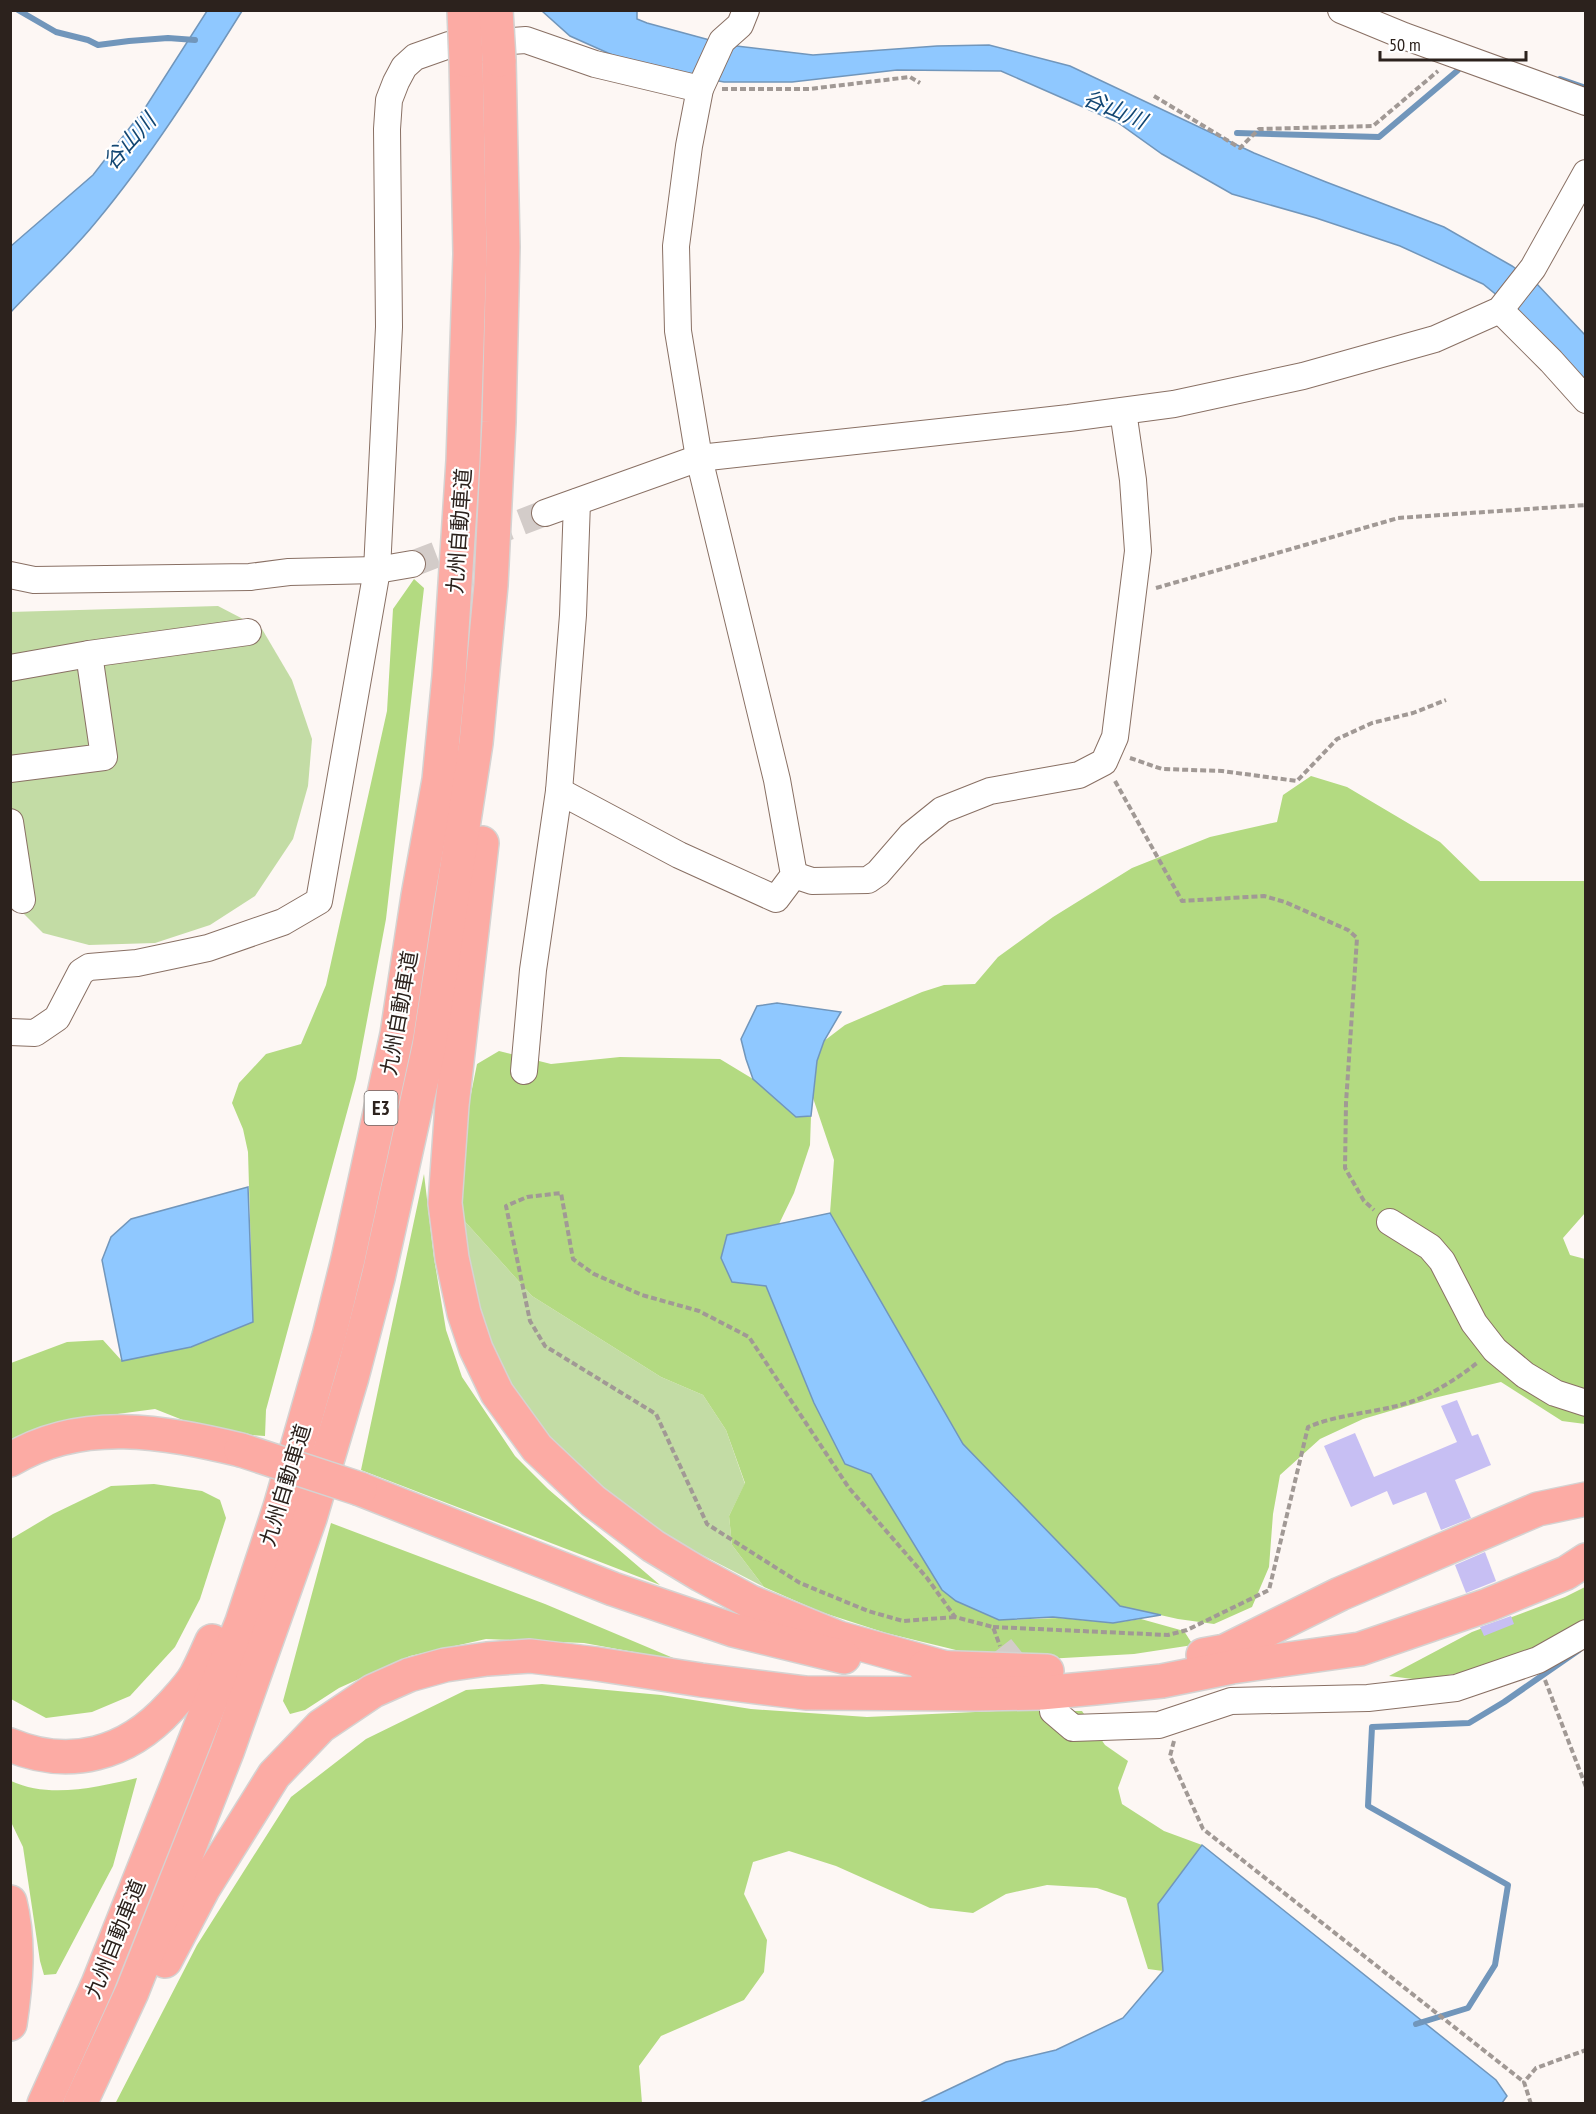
<svg xmlns="http://www.w3.org/2000/svg" width="1596" height="2114" font-family="'PT Sans Narrow','Noto Sans JP',sans-serif">
	<rect width="100%" height="100%" fill="#fdf7f4"/>
	<g fill="#c3dca5">
		<path d="M 218,606 L 262,629 L 292,680 L 312,739 L 308,786 L 293,839 L 255,896 L 210,925 L 155,943 L 89,945 L 43,933 L 11,901 L 10,612 Z"/>
		<path d="M 460,1216 L 532,1296 L 661,1377 L 703,1395 L 726,1430 L 745,1484 L 729,1516 L 732,1545 L 764,1587 L 642,1524 L 578,1475 L 529,1416 L 494,1351 L 472,1280 Z"/>
	</g>
	<g fill="#b3da81">
		<path d="M 414,579 L 424,588 L 386,919 L 356,1079 L 266,1410 L 265,1436 L 213,1432 L 155,1409 L 95,1417 L 11,1447 L 11,1363 L 67,1342 L 103,1340 L 122,1361 L 253,1322 L 248,1152 L 243,1129 L 232,1103 L 239,1083 L 266,1054 L 301,1044 L 326,985 L 387,711 L 393,609 Z"/>
		<path d="M 1311,776 L 1347,787 L 1440,842 L 1480,881 L 1585,881 L 1585,1213 L 1563,1238 L 1570,1255 L 1585,1259 L 1585,1424 L 1562,1421 L 1501,1382 L 1434,1398 L 1363,1419 L 1320,1439 L 1280,1475 L 1273,1514 L 1269,1567 L 1252,1607 L 1214,1624 L 1178,1619 L 1120,1606 L 963,1444 L 830,1213 L 834,1160 L 813,1098 L 817,1061 L 824,1041 L 845,1025 L 922,992 L 944,985 L 975,984 L 998,957 L 1053,917 L 1132,868 L 1210,837 L 1277,822 L 1283,795 Z"/>
		<path d="M 499,1051 L 551,1064 L 620,1057 L 720,1059 L 753,1079 L 796,1117 L 811,1116 L 810,1145 L 794,1193 L 779,1224 L 727,1235 L 721,1258 L 732,1282 L 766,1286 L 814,1403 L 845,1464 L 871,1474 L 942,1590 L 999,1620 L 1059,1618 L 1113,1623 L 1141,1619 L 1184,1631 L 1193,1645 L 1134,1654 L 1046,1659 L 960,1651 L 886,1633 L 821,1612 L 764,1587 L 732,1545 L 729,1516 L 745,1483 L 726,1430 L 703,1395 L 661,1377 L 532,1296 L 460,1216 L 464,1129 L 477,1064 Z"/>
		<path d="M 424,1174 L 434,1258 L 446,1330 L 462,1377 L 515,1456 L 548,1489 L 660,1585 L 361,1470 Z"/>
		<path d="M 154,1484 L 202,1491 L 220,1500 L 226,1518 L 200,1599 L 175,1647 L 130,1696 L 92,1712 L 46,1718 L 11,1699 L 11,1539 L 53,1514 L 111,1486 Z"/>
		<path d="M 331,1523 L 545,1604 L 678,1660 L 584,1643 L 486,1639 L 410,1656 L 339,1688 L 305,1710 L 290,1714 L 283,1701 Z"/>
		<path d="M 1585,1587 L 1585,1624 L 1556,1650 L 1492,1667 L 1421,1680 L 1389,1676 L 1472,1632 L 1565,1597 Z"/>
		<path d="M 542,1684 L 661,1695 L 751,1709 L 867,1717 L 997,1711 L 1082,1711 L 1105,1745 L 1128,1761 L 1118,1788 L 1122,1804 L 1164,1831 L 1202,1845 L 1158,1904 L 1163,1971 L 1148,1969 L 1126,1898 L 1097,1888 L 1047,1885 L 1006,1894 L 973,1913 L 930,1908 L 836,1866 L 789,1851 L 753,1862 L 744,1894 L 767,1940 L 764,1972 L 744,2000 L 661,2036 L 639,2066 L 642,2103 L 115,2104 L 197,1945 L 291,1797 L 366,1739 L 466,1690 Z"/>
		<path d="M 137,1778 L 113,1866 L 56,1974 L 44,1975 L 40,1961 L 23,1847 L 11,1822 L 11,1781 C 50,1799 97,1787 137,1778 Z"/>
	</g>
	<g fill="#8fc8ff" stroke="#7196bb" stroke-width="1.5">
		<path d="M 207,11 L 242,11 C 197,83 151,156 96,222 C 70,254 39,282 11,312 L 11,246 L 93,175 L 145,108 Z"/>
		<path d="M 542,11 L 637,11 L 637,19 L 647,23 L 728,45 L 813,55 L 937,46 L 989,45 L 1070,66 L 1254,153 L 1326,182 L 1444,227 L 1512,266 L 1537,284 L 1585,335 L 1585,390 L 1520,314 L 1483,284 L 1400,246 L 1316,218 L 1232,194 L 1162,154 L 1117,122 L 1001,71 L 897,70 L 792,82 L 724,82 L 637,66 L 570,36 Z"/>
		<path d="M 777,1003 L 841,1012 L 824,1041 L 817,1061 L 811,1116 L 796,1117 L 753,1079 L 746,1059 L 741,1039 L 757,1006 Z"/>
		<path d="M 248,1187 L 253,1322 L 191,1347 L 122,1361 L 102,1260 L 111,1237 L 131,1219 Z"/>
		<path d="M 830,1213 L 963,1444 L 1120,1606 L 1161,1615 L 1113,1623 L 1053,1617 L 999,1620 L 956,1601 L 942,1590 L 871,1474 L 845,1464 L 814,1403 L 766,1286 L 732,1282 L 721,1258 L 727,1235 Z"/>
		<path d="M 1202,1845 L 1496,2080 L 1507,2096 L 1502,2103 L 920,2103 L 1006,2062 L 1056,2050 L 1123,2018 L 1163,1971 L 1158,1904 Z"/>
	</g>
	<g fill="none" stroke-linecap="round" stroke-linejoin="round">
		<g stroke="#7196bb" stroke-width="6">
			<path d="M 18,10 L 56,32 L 88,40 L 98,45 L 129,41 L 168,38 L 195,40"/>
			<path d="M 1560,79 L 1586,88"/>
			<path d="M 1237,133 L 1379,137 L 1457,71 L 1464,63"/>
			<path d="M 1416,2024 L 1468,2008 L 1495,1965 L 1508,1885 L 1368,1806 L 1372,1727 L 1469,1723 L 1504,1702 L 1579,1650"/>
		</g>
	</g>
	<g fill="#c7bff3">
		<path d="M 1457,1400 L 1472,1436 L 1478,1434 L 1491,1465 L 1455,1480 L 1471,1518 L 1441,1530 L 1426,1492 L 1393,1505 L 1387,1491 L 1351,1507 L 1324,1446 L 1355,1433 L 1374,1477 L 1457,1442 L 1441,1406 Z"/>
		<path d="M 1485,1552 L 1496,1581 L 1466,1593 L 1455,1565 Z"/>
		<path d="M 1511,1616 L 1514,1624 L 1484,1636 L 1480,1627 Z"/>
	</g>
	<g fill="none" stroke-linecap="round" stroke-linejoin="round">
		<g stroke="#d3ccc9" stroke-width="26" stroke-dasharray="26 13" stroke-linecap="butt">
			<path d="M 412,564 L 545,513"/>
			<path d="M 1001,1647 L 1028,1681"/>
		</g>
		<g stroke="#897064" stroke-width="28">
			<g id="minor">
				<path d="M 1341,10 L 1404,36 L 1586,102"/>
				<path d="M 1500,310 L 1551,361 L 1586,400"/>
				<path d="M 545,513 L 699,458 L 1069,418 L 1174,404 L 1303,376 L 1435,339 L 1500,310 L 1533,268 L 1586,173"/>
				<path d="M 10,575 L 34,580 L 250,577 L 289,572 L 377,570 L 412,564"/>
				<path d="M 10,668 L 89,654 L 248,632"/>
				<path d="M 10,769 L 104,757 L 89,654"/>
				<path d="M 559,791 L 679,855 L 776,899 L 794,875 L 777,780 L 699,458 L 678,331 L 676,246 L 689,146 L 700,89 L 722,41 L 740,25 L 746,10"/>
				<path d="M 10,822 L 22,900"/>
				<path d="M 794,875 L 812,881 L 868,880 L 878,873 L 911,835 L 942,810 L 990,791 L 1079,775 L 1104,762 L 1115,737 L 1138,551 L 1133,480 L 1123,411"/>
				<path d="M 10,1032 L 35,1033 L 57,1018 L 81,972 L 89,967 L 137,963 L 208,948 L 283,922 L 319,901 L 377,570 L 389,327 L 387,129 L 389,100 L 396,82 L 404,67 L 415,57 L 449,45 L 526,40 L 595,64 L 700,89"/>
				<path d="M 524,1071 L 533,970 L 559,791 L 573,615 L 577,502"/>
				<path d="M 1390,1222 L 1430,1247 L 1442,1261 L 1474,1323 L 1495,1350 L 1525,1375 L 1555,1393 L 1586,1403"/>
				<path d="M 1053,1711 L 1073,1728 L 1159,1725 L 1231,1701 L 1368,1698 L 1456,1688 L 1538,1660 L 1586,1633"/>
			</g>
		</g>
		<g stroke="#d5d3d2" stroke-width="36">
			<g id="highway">
				<path d="M 482,843 L 452,1105 L 445,1203 L 452,1258 L 464,1313 L 476,1349 L 497,1393 L 537,1448 L 593,1501 L 653,1546 L 701,1575 L 751,1602 L 839,1638 L 946,1668"/>
				<path d="M 10,1460 C 82,1416 165,1432 241,1450"/>
				<path d="M 360,1489 L 613,1589 L 733,1630 L 844,1657"/>
				<path d="M 1203,1655 L 1225,1651 L 1340,1594 L 1538,1509 L 1586,1499"/>
				<path d="M 925,1667 L 1047,1671"/>
				<path d="M 10,1745 C 70,1770 127,1754 170,1707 C 179,1697 190,1686 196,1675 C 202,1664 207,1652 212,1641"/>
				<path d="M 10,1902 C 20,1942 16,1984 10,2024"/>
				<path d="M 165,1961 L 203,1889 L 274,1775 L 321,1726 L 373,1691 L 409,1675 L 445,1665 L 487,1659 L 530,1656 L 597,1664 L 701,1680 L 806,1693 L 976,1694 L 1041,1693 L 1095,1688 L 1162,1681 L 1232,1667 L 1360,1649 L 1488,1605 L 1566,1573 L 1586,1560"/>
				<path d="M 44,2104 L 98,1984 L 242,1622 L 280,1507 L 329,1336 L 348,1259 L 397,1034 L 418,896 L 439,780 L 449,676 L 463,461 L 470,254 L 466,60"/>
				<path d="M 80,2104 L 132,1992 L 227,1752 L 310,1518 L 352,1377 L 378,1278 L 429,1047 L 476,743 L 491,585 L 499,422 L 503,247 L 499,60"/>
			</g>
		</g>
		<g stroke="#a19995" stroke-width="4" stroke-dasharray="6 3" stroke-linecap="butt">
			<path d="M 722,89 L 809,89 L 910,77 L 920,83"/>
			<path d="M 1154,96 L 1240,148 L 1259,129 L 1373,126 L 1438,71"/>
			<path d="M 1156,588 L 1398,518 L 1586,505"/>
			<path d="M 1130,758 L 1162,769 L 1222,771 L 1297,781 L 1337,739 L 1372,723 L 1413,713 L 1446,700"/>
			<path d="M 1115,781 L 1182,901 L 1264,896 L 1285,902 L 1348,930 L 1357,938 L 1346,1103 L 1345,1168 L 1364,1201 L 1374,1210"/>
			<path d="M 955,1617 L 903,1621 L 868,1611 L 800,1583 L 707,1524 L 656,1414 L 545,1346 L 530,1321 L 506,1206 L 527,1197 L 561,1193 L 573,1259 L 594,1274 L 642,1295 L 699,1311 L 749,1337 L 849,1488 L 927,1578 L 955,1617 L 993,1627 L 1000,1646"/>
			<path d="M 993,1627 L 1168,1635 L 1187,1630 L 1269,1590 L 1308,1427 C 1341,1413 1379,1413 1413,1401 C 1436,1392 1458,1378 1477,1363"/>
			<path d="M 1545,1680 L 1586,1787"/>
			<path d="M 1174,1741 L 1170,1756 L 1203,1829 L 1524,2082"/>
			<path d="M 1531,2104 L 1524,2082 L 1536,2068 L 1586,2050"/>
		</g>
		<use href="#minor" stroke="#fff" stroke-width="26"/>
		<use href="#highway" stroke="#fcaba4" stroke-width="33"/>
		<g stroke="#d5d3d2" stroke-width="36" stroke-linecap="butt">
			<g id="highway-bridge">
				<path d="M 464,10 L 466,60"/>
				<path d="M 496,10 L 499,60"/>
				<path d="M 241,1450 L 360,1489"/>
			</g>
		</g>
		<use href="#highway-bridge" stroke="#fcaba4" stroke-width="33"/>
	</g>
	<g text-anchor="middle" dominant-baseline="central" stroke-width="4.5" stroke-linejoin="round" paint-order="stroke">
		<rect fill="#fff" stroke="#6b6461" stroke-width="1.5" x="364.5" y="1091" width="33" height="34" rx="4.5"/>
		<g font-size="20" font-weight="bold" fill="#2c221d">
			<text x="381" y="1108">E3</text>
		</g>
		<g font-size="21" fill="#2c221d" stroke="#fff">
			<text transform="translate(459 531) rotate(-86)">九州自動車道</text>
			<text transform="translate(399 1013) rotate(-80)">九州自動車道</text>
			<text transform="translate(285 1485) rotate(-73)">九州自動車道</text>
			<text transform="translate(115 1939) rotate(-68)">九州自動車道</text>
		</g>
		<g font-size="22" font-style="italic" fill="#134773" stroke="#fff">
			<text transform="translate(1115 109) rotate(23)">谷山川</text>
			<text transform="translate(129 141) rotate(-48)">谷山川</text>
		</g>
	</g>
	<rect width="1596" height="2114" fill="none" stroke="#2c221d" stroke-width="24"/>
	<path d="M1380 51v9h146v-9" fill="none" stroke="#2c221d" stroke-width="3"/>
	<text x="1389" y="51" font-size="18" fill="#2c221d" stroke="#ffffff" stroke-width="4.5" paint-order="stroke">50 m</text>
</svg>
